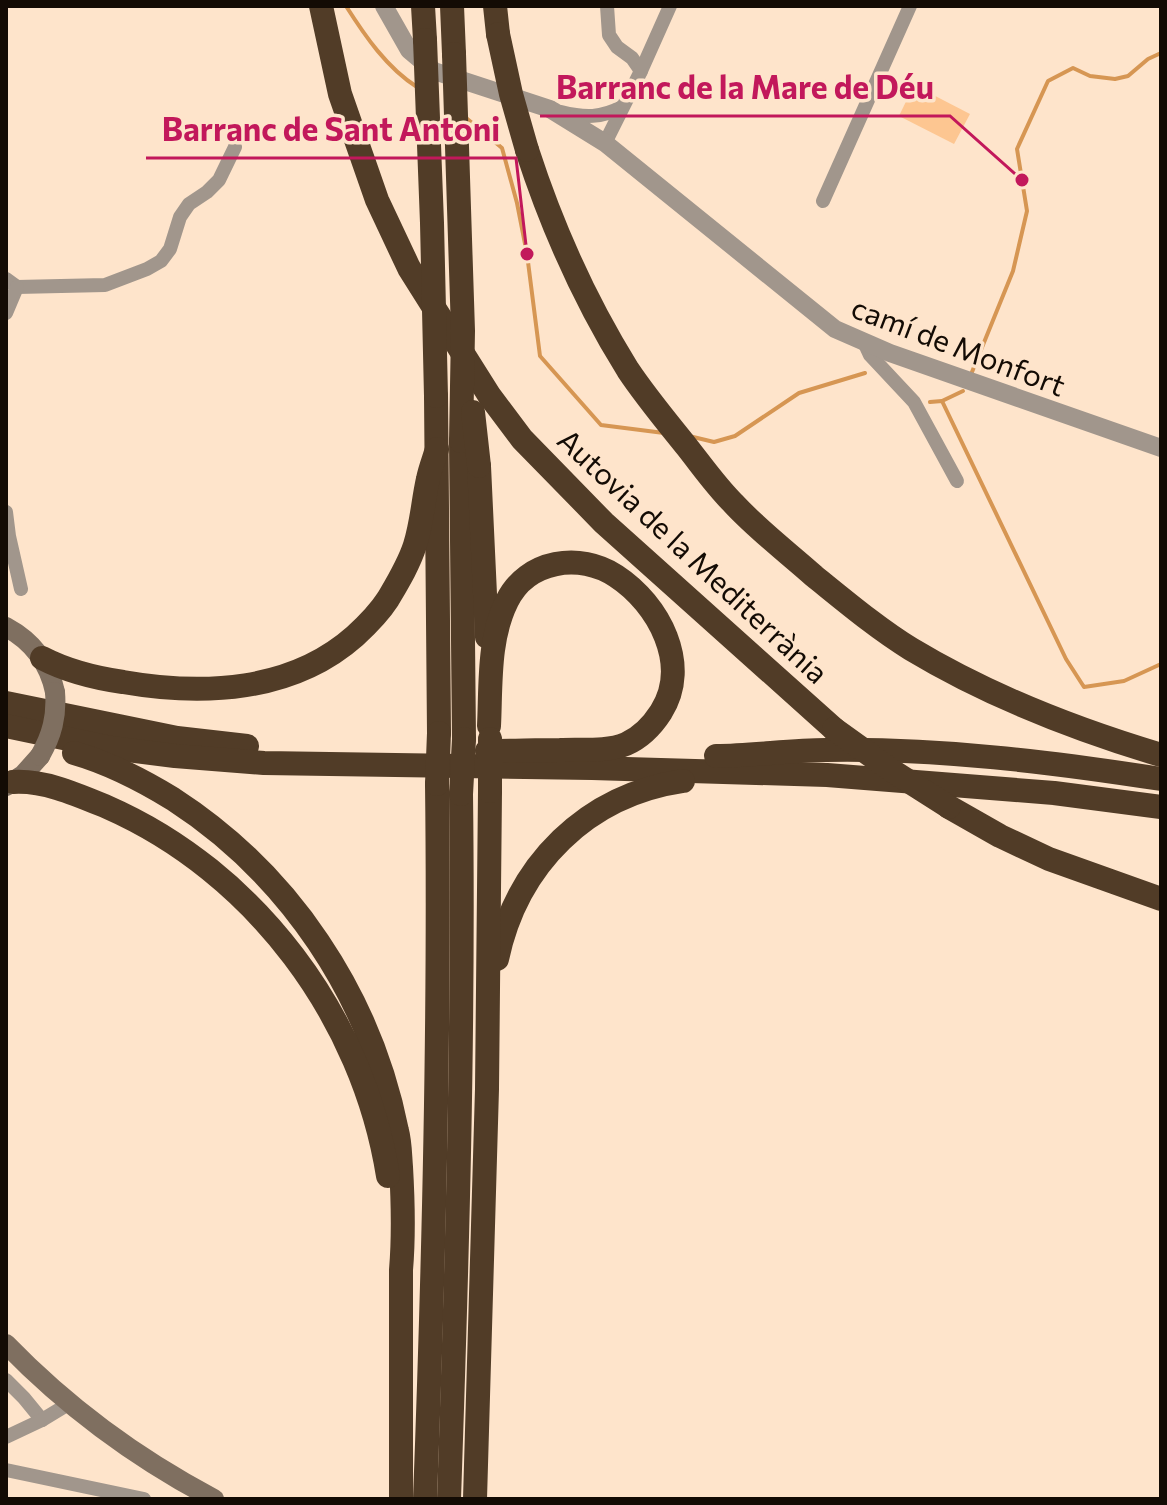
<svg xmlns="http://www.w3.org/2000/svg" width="1167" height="1505" font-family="Commissioner,sans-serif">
	<rect width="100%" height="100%" fill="#fee4cb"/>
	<path fill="#fdc691" d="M 914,85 L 970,114 L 954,144 L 899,116 Z"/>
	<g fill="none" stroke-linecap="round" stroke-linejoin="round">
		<g stroke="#d69653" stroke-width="4">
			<path d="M 346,6 C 365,36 387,68 417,87"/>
			<path d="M 465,117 L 502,148 L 517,203 L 527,254 L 540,356 L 601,425 L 664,433"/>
			<path d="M 972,372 L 1013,271 L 1027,211 L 1017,149 L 1048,81 L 1073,68 L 1090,76 L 1115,79 L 1128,76 L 1148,59 L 1161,53"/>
			<path d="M 942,401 L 963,391"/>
			<path d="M 930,402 L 942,401 L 1066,659 L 1084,687 L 1124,681 L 1161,664"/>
			<path d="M 689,436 L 714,442 L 735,436 L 799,393 L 865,373"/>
		</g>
		<g stroke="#a1968c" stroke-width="14">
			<path d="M 607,6 L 609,35 L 617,47 L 632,58 L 641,71"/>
			<path d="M 561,112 C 585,118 601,118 622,107"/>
			<path d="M 605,143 L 641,71 L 670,6"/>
			<path d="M 823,201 L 910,6"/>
			<path d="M 6,279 L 17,287 L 105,285 L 147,269 L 161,261 L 170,249 L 180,217 L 189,204 L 207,192 L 219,180 L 235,147"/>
			<path d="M 6,313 L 17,287"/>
			<path d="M 864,342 L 870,355 L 914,402 L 957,481"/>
			<path d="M 6,512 L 9,536 L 21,589"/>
			<path d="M 6,1380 L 24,1398 L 42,1420"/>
			<path d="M 6,1437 L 42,1420 L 70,1403"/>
			<path d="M 6,1470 L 144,1499"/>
		</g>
		<path stroke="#a1968c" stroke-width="18" d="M 384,6 L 409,50 L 434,71 L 550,109 L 605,143 L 835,329 L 890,353 L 1161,448"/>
		<g stroke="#7f6f60" stroke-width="20">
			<path d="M 6,627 C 32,641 49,663 55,692"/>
			<path d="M 6,786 L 23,775 L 40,756"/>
			<path d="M 6,1344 C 66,1406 138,1459 214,1499"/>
		</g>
		<g stroke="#513c27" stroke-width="24">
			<path d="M 321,6 L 340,94 L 377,200 L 409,268 L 489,395 L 522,439 L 604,523 L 834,729"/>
			<path d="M 423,6 L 425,40"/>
			<path d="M 452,6 L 454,54"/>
			<path d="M 495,6 L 498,34"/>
			<path d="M 527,150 C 552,227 585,301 628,370 C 646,397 667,422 687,447 C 702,466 716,486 733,503 C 758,530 787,552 814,576 C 845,601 877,628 911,649 C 989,696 1074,729 1161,755"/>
			<path d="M 436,396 L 439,733"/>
			<path d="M 461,441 L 464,739"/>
			<path d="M 479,466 L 487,637"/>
			<path d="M 42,658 C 67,671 95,678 123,682 C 203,696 292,692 355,636 C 367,625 379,613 388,599 C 398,582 409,564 415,545 C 422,523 423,501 428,479 C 430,469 434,459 437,449"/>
			<path d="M 6,703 L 177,738 L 247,746"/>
			<path d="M 6,726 L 111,748 L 175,756 L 264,763 L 592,768 L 827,775 L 1054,793 L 1161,807"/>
			<path d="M 487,751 C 512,751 536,750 560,750 C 581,749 607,752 626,744 C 642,737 652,726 661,712 C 691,665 659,604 616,576 C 580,552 527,560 507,601 C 488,639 491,685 489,726"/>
			<path d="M 74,753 C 109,763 142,780 173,799 C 289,874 370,995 397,1131 C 400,1142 400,1155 401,1167 C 403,1201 404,1235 401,1270 L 401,1499"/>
			<path d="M 716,756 C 753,756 789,750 826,750 C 938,748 1051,762 1161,779"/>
			<path d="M 13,782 C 45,780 78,795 107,807 C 255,872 363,1017 388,1176"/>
			<path d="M 949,807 L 1000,836 L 1049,859 L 1161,899"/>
			<path d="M 497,959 C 517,864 587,795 683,781"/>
			<path d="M 425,1499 C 434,1261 440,1023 437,784"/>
			<path d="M 449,1499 C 457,1264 464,1029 461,794"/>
			<path d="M 475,1499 L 487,1089 L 490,791"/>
		</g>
		<path stroke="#7f6f60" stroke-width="20" d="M 40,756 C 52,735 57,716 55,692"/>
		<g stroke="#513c27" stroke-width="24">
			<path d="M 498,34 L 511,94 L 527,150"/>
			<path d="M 425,40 L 432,223 L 436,396"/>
			<path d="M 454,54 L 463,331 L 461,441"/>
			<path d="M 473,412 L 479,466"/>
			<path d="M 834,729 L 894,772 L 949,807"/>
			<path d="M 490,739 L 490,791"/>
			<path d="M 437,784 L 439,733"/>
			<path d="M 461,794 L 464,739"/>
		</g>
	</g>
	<g text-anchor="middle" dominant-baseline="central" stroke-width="7" stroke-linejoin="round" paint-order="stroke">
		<g font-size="30" fill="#130b04" stroke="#fee4cb">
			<text transform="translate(959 345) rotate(21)">camí de Monfort</text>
			<text transform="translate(694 555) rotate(43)">Autovia de la Mediterrània</text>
		</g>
	</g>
	<path fill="none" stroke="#c2185b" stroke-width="3" d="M1022 180L950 116H540M527 254L516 158H146"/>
	<g fill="#c2185b" stroke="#fee4cb" stroke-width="3">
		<circle cx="1022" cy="180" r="8"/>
		<circle cx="527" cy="254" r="8"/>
	</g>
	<g font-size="32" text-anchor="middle" font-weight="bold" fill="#c2185b" stroke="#fee4cb" stroke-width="7" stroke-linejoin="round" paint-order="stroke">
		<text x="745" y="99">Barranc de la Mare de Déu</text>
		<text x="331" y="141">Barranc de Sant Antoni</text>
	</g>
	<rect width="1167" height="1505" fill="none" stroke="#130b04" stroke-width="16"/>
</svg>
